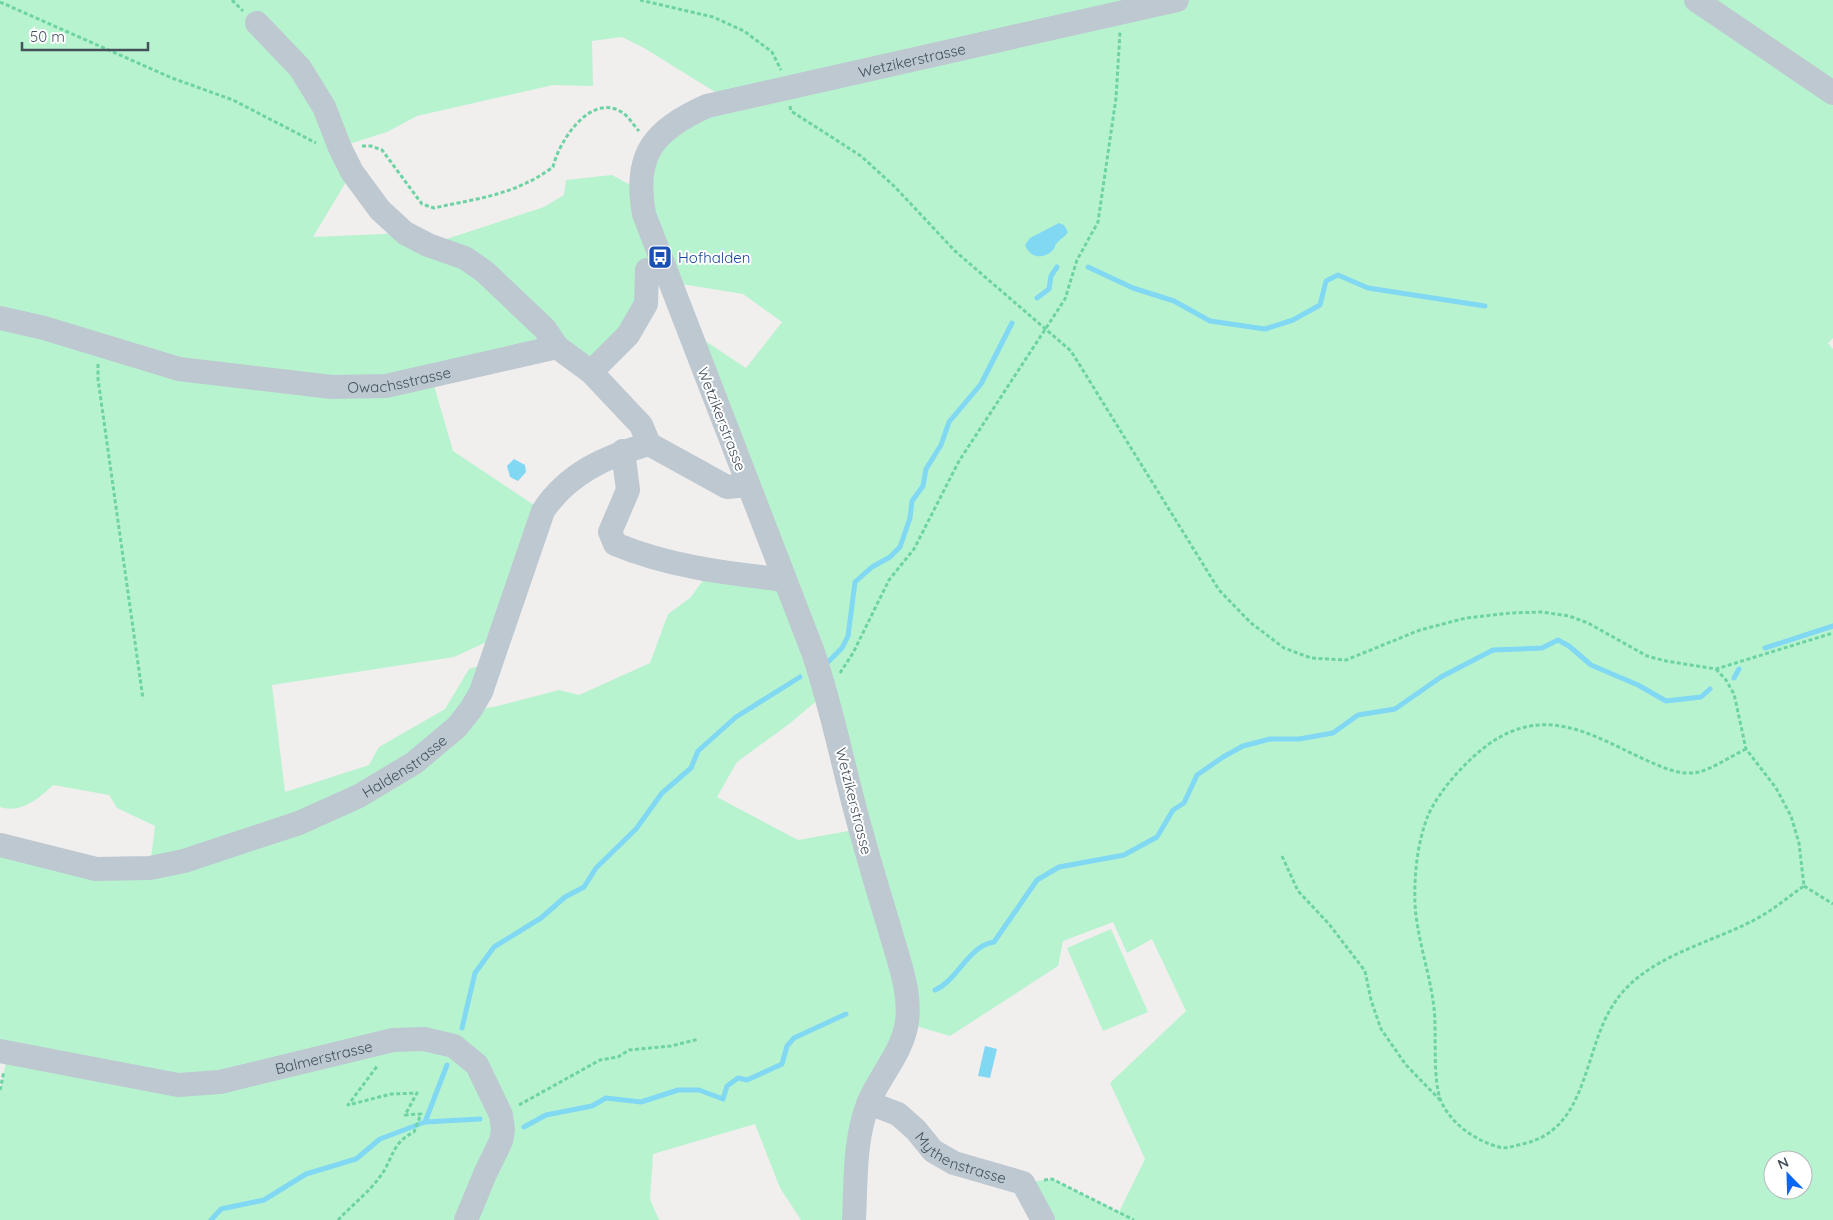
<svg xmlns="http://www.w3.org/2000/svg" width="1833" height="1220" font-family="Quicksand,sans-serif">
	<rect width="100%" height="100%" fill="#f1eeee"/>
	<g fill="#b8f3d0" fill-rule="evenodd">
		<path d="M 0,0 L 1833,0 L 1833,338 L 1828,343 L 1833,349 L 1833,1220 L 1043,1220 L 1023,1183 L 1052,1179 L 1119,1212 L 1145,1159 L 1110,1083 L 1186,1011 L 1152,939 L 1127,953 L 1113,922 L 1063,941 L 1058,966 L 950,1036 L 906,1023 L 869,1103 L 854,1220 L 801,1220 L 780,1188 L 755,1124 L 653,1154 L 650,1199 L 659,1220 L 0,1220 L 0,1090 L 8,1053 L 0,1051 L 0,845 L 96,869 L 151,859 L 155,826 L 117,808 L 109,795 L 53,785 C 40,798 20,814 0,807 ZM 622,37 L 644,48 L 728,100 L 651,147 L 640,190 L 612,175 L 566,180 L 564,195 L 544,207 L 428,245 L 405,233 L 313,237 L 352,172 L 340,147 L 387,132 L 417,116 L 553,85 L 593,86 L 592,41 ZM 660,257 L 669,282 L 743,294 L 782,322 L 746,368 L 687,329 L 785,580 L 710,571 L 690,598 L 668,614 L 650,663 L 579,695 L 559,690 L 494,707 L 472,709 L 479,666 L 469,669 L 445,709 L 379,747 L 369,765 L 285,792 L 272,685 L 454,657 L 489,641 L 543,511 L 453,451 L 431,375 L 570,354 L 591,372 L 646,304 ZM 826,693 L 860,829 L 798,840 L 717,797 L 737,762 L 789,724 ZM 1773,1160 L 1803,1160 L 1803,1190 L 1773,1190 Z"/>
		<path d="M 1111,929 L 1148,1012 L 1103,1031 L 1067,948 Z"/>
	</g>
	<g fill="#81d8f3">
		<path d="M 1059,223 L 1064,225 L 1068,232 C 1065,237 1060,239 1057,243 C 1052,248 1058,244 1053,250 C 1043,260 1030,258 1025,245 L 1030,238 Z"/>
		<path d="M 514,459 L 525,465 L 526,472 L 518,481 L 510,477 L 507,466 Z"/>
		<path d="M 985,1046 L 997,1049 L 990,1078 L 978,1076 Z"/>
	</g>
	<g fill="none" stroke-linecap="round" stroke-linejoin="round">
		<g stroke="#81d8f3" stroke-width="5">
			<path d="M 1088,267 L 1133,288 L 1174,301 L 1210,321 L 1265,329 L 1293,320 L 1320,305 L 1326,281 L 1338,275 L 1368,288 L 1485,306"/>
			<path d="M 1037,298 L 1049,289 L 1051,276 L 1057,267"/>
			<path d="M 1765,648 L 1833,626"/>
			<path d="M 828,662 L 842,648 L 848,636 L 855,582 L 872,567 L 890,557 L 900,547 L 910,518 L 912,501 L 923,486 L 926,469 L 941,445 L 949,422 L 981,384 L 1012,323"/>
			<path d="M 1734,678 L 1739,669"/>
			<path d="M 935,990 C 958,980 968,946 994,942 L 1037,880 L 1059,867 L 1124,855 L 1157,837 L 1173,810 L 1184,803 L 1197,775 L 1223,757 L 1243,746 L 1270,739 L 1299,739 L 1333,733 L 1358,715 L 1395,709 L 1441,677 L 1493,650 L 1542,648 L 1558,640 L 1569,646 L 1591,665 L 1638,685 L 1666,701 L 1701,697 L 1710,689"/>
			<path d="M 462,1028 L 475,973 L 494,947 L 541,918 L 565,897 L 584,887 L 596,868 L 636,829 L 662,793 L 691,768 L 698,751 L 736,717 L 800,677"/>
			<path d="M 425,1122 L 480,1119"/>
			<path d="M 524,1127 L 546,1115 L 592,1106 L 606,1098 L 641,1102 L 678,1090 L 699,1090 L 723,1099 L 727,1086 L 738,1078 L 747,1080 L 782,1064 L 787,1046 L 794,1038 L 846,1014"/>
			<path d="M 211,1220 L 221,1209 L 264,1200 L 306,1174 L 356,1159 L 380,1139 L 425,1122 L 447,1065"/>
		</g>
		<g stroke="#6dd3a4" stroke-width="3" stroke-dasharray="4 2.5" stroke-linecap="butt">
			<path d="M 232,0 L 243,11"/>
			<path d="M 640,0 L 713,17 L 744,31 L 772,52 L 781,70"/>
			<path d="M 0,2 L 172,78 L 233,100 L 316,143"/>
			<path d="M 790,106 L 791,111 L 861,156 L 894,186 L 955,251 L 1071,351 L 1219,590 L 1251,623 L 1284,648 L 1311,658 L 1346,660 L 1420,630 L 1466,618 L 1511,613 L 1542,612 L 1569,616 L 1588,623 L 1647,656 L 1666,661 L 1716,669 L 1833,633"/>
			<path d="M 362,146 L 371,146 L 382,150 L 422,204 L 434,208 C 479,198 515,195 553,167 C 559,141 591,91 623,113 C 629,117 634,126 639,131"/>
			<path d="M 98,364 L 98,379 L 143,699"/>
			<path d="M 1716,669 L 1726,680 L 1734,694 L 1746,749 L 1776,788 L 1791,816 L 1799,843 L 1804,886"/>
			<path d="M 840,673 L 853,653 L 889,580 L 914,549 L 959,461 L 1065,299 L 1077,260 L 1098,222 L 1116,98 L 1120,32"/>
			<path d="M 1746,749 C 1731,756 1714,768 1699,772 C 1681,776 1664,768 1648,761 C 1599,739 1554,707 1500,737 C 1474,751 1438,790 1427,818 C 1417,845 1414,876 1415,904 C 1417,939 1430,973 1434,1008 C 1437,1033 1432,1079 1441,1101 C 1451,1124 1476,1141 1499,1147 C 1506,1149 1514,1146 1522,1144 C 1588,1131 1583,1051 1613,1005 C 1644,956 1708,945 1756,919 C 1773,910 1788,897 1804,886"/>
			<path d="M 1282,856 L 1298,891 L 1329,924 L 1365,971 L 1371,1000 L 1381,1029 L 1406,1065 L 1441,1101"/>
			<path d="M 1804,886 L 1833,904"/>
			<path d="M 0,1090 L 4,1071"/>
			<path d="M 519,1105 L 600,1060 L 618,1057 L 629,1050 L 671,1046 L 699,1039"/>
			<path d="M 1044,1180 L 1052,1179 L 1134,1220"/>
			<path d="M 338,1220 C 351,1206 368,1193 379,1178 C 394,1159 390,1144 414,1132 L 421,1114 L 405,1115 L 417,1093 L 391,1094 L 348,1105 L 378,1065"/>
		</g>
		<g stroke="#bdc8d1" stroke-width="24">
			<path d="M 1696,0 L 1833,93"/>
			<path d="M 257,23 L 300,68 L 324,107 L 340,148 L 352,172 L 380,210 L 405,233 L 428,245 L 465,258 L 485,272 L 545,329 L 557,347"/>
			<path id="s1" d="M 0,318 L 44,328 L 179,369 L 332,387 L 386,386 L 557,347 L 591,372 L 641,425 L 649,444 L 727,487 L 748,485"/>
			<path d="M 591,372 L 628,335 L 646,304 L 647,270"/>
			<path d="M 623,451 L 628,490 L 610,532 L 615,544 C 670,567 727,573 785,580"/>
			<path id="s2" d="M 0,845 L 96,869 L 150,868 L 184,861 L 299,823 L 359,796 L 414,763 L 457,727 L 471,709 L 481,692 L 543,511 C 568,473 607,456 649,444"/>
			<path id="s3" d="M 0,1051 L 178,1085 L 220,1082 L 393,1040 L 424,1039 L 454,1046 L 477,1065 L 501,1115 L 503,1130 L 501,1141 L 485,1174 L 466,1220"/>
			<path id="s4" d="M 869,1103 L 898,1114 L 916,1130 L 933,1151 L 954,1163 L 1023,1183 L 1043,1220"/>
			<path id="s5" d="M 854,1220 C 856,1181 854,1141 868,1104 C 879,1076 902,1054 907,1022 C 911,991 898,959 890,930 C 880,897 870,864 861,831 C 844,772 833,711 813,652 L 644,214 C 633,154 654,130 707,106 L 1177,0"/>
		</g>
	</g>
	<defs>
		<g id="bus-square" transform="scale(1.25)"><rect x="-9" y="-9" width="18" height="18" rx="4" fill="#1a4fb4" stroke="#fff"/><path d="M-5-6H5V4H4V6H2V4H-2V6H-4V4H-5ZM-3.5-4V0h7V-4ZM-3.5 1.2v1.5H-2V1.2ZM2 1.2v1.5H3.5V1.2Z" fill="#fff"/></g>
	</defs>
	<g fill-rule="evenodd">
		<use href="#bus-square" x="660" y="257"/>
	</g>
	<g text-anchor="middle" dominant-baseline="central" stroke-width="4" stroke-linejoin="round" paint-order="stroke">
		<g font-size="15" fill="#44515d" stroke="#fff">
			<text stroke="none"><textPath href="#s5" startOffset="1410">Wetzikerstrasse</textPath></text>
			<text stroke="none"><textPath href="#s1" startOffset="408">Owachsstrasse</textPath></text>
			<text transform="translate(722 419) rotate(69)">Wetzikerstrasse</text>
			<text stroke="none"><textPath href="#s2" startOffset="429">Haldenstrasse</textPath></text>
			<text transform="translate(854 801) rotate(76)">Wetzikerstrasse</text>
			<text stroke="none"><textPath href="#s3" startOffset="330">Balmerstrasse</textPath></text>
			<text stroke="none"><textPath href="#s4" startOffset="110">Mythenstrasse</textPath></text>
		</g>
		<g font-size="15" fill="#164399" stroke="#fff" text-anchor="start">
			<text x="678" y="257">Hofhalden</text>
		</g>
	</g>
	<g transform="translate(1788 1175) rotate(337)"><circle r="24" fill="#ffffff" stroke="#b4b9be"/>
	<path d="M0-4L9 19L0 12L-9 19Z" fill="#0a67ef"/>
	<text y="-8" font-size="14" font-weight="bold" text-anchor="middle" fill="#44515d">N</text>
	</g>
	<path d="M22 42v8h126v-8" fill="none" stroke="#44515d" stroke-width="2.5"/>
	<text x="30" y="42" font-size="15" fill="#44515d" stroke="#ffffff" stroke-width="4" paint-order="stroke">50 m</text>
</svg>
